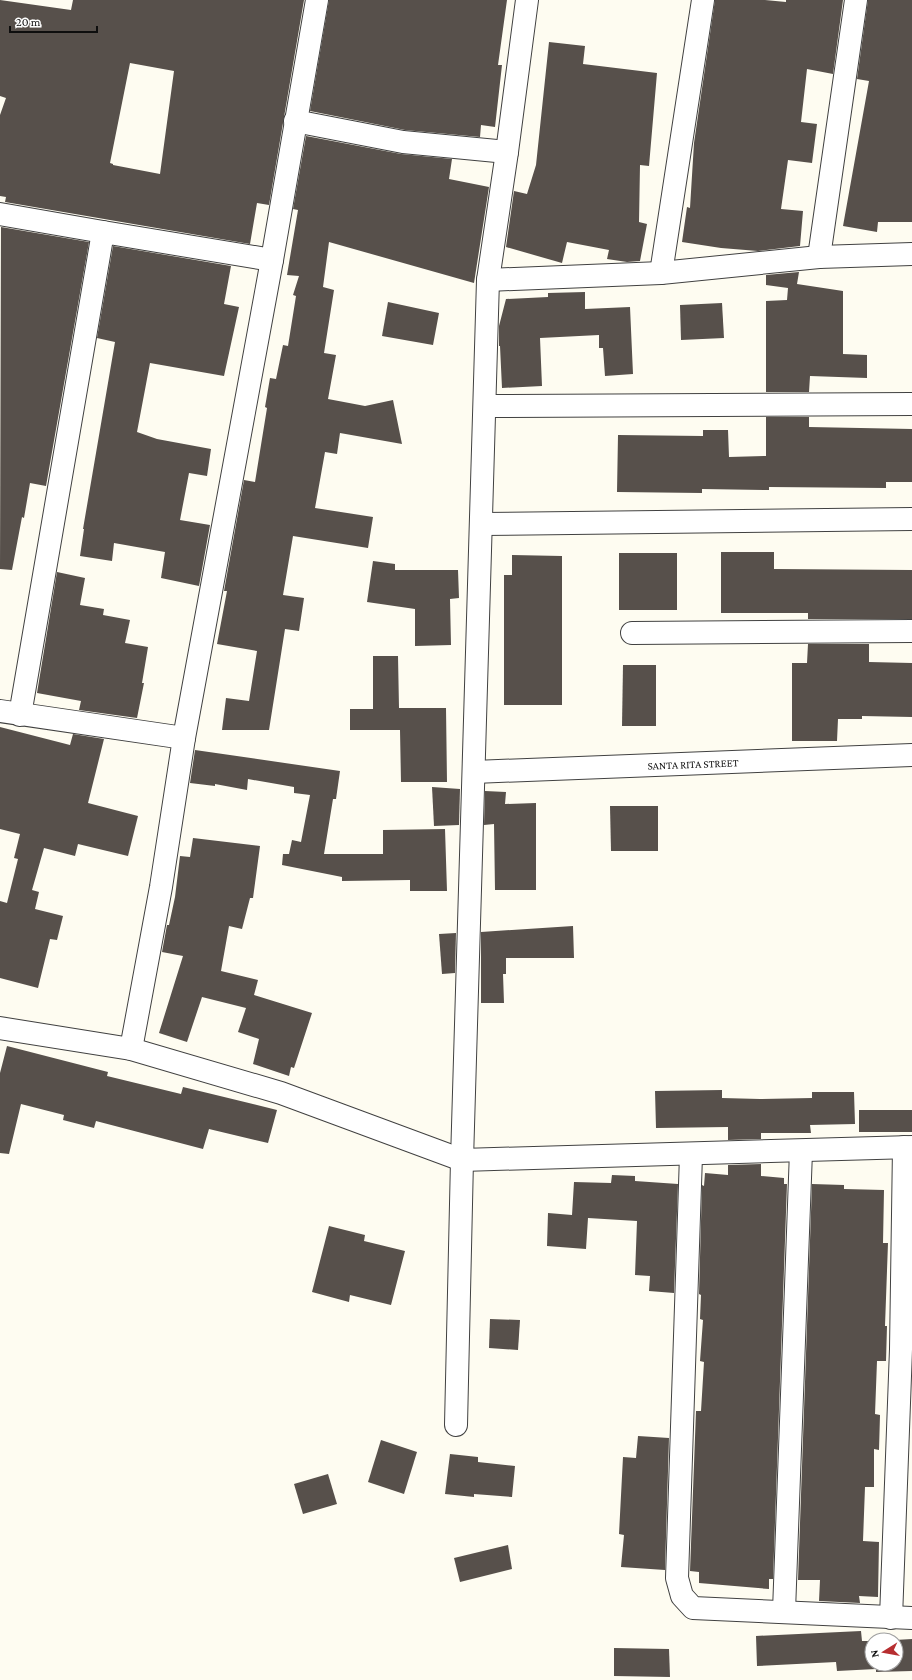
<svg xmlns="http://www.w3.org/2000/svg" width="912" height="1680" font-family="'Crimson Pro',serif">
	<rect width="100%" height="100%" fill="#fefcf1"/>
	<g fill="#57504b" fill-rule="evenodd">
		<path d="M 0,0 L 71,10 L 73,0 L 304,0 L 269,205 L 257,203 L 250,244 L 5,202 L 6,197 L 0,196 L 0,115 L 6,98 L 0,96 ZM 130,63 L 174,71 L 160,174 L 113,165 L 113,164 L 110,163 Z"/>
		<path d="M 329,0 L 507,0 L 498,65 L 502,65 L 495,127 L 481,125 L 480,137 L 405,130 L 310,111 Z"/>
		<path d="M 715,0 L 765,0 L 786,2 L 786,0 L 843,0 L 833,74 L 807,69 L 801,122 L 817,124 L 812,163 L 788,160 L 781,209 L 803,211 L 800,246 L 758,251 L 721,248 L 682,242 L 687,207 L 690,208 L 694,143 Z"/>
		<path d="M 868,0 L 912,0 L 912,222 L 878,222 L 877,232 L 843,226 L 869,81 L 857,79 Z"/>
		<path d="M 549,42 L 585,46 L 583,64 L 657,73 L 649,166 L 640,165 L 639,222 L 647,224 L 640,261 L 627,262 L 607,259 L 609,250 L 567,242 L 562,263 L 506,247 L 514,191 L 527,194 L 536,165 Z"/>
		<path d="M 306,136 L 401,154 L 452,159 L 449,179 L 489,187 L 474,283 L 329,242 L 323,287 L 334,290 L 324,353 L 336,355 L 328,399 L 365,406 L 393,400 L 402,444 L 340,433 L 337,454 L 325,452 L 315,508 L 373,517 L 368,548 L 293,536 L 283,595 L 304,598 L 299,631 L 285,629 L 269,730 L 222,730 L 226,698 L 249,701 L 257,651 L 217,644 L 227,591 L 224,591 L 244,480 L 255,482 L 267,408 L 265,407 L 270,378 L 276,379 L 283,345 L 288,346 L 296,296 L 293,295 L 299,276 L 287,275 L 298,210 L 293,209 Z"/>
		<path d="M 1,227 L 89,242 L 46,486 L 30,483 L 24,518 L 22,517 L 12,570 L 0,569 Z"/>
		<path d="M 113,246 L 231,266 L 224,304 L 239,307 L 224,376 L 150,363 L 137,432 L 157,439 L 211,449 L 207,476 L 189,473 L 180,520 L 210,525 L 199,586 L 161,578 L 165,552 L 114,543 L 112,561 L 80,556 L 84,529 L 83,529 L 115,342 L 97,338 Z"/>
		<path d="M 799,272 L 797,284 L 843,291 L 843,354 L 867,355 L 867,378 L 810,376 L 809,392 L 766,392 L 766,301 L 787,300 L 788,288 L 766,285 L 766,275 Z"/>
		<path d="M 585,292 L 585,309 L 630,307 L 633,374 L 605,376 L 603,348 L 599,348 L 599,335 L 540,338 L 542,386 L 502,388 L 500,346 L 499,346 L 499,326 L 506,299 L 548,297 L 548,293 Z"/>
		<path d="M 388,302 L 439,313 L 433,345 L 382,336 Z"/>
		<path d="M 722,303 L 724,338 L 681,340 L 680,305 Z"/>
		<path d="M 766,417 L 809,417 L 809,427 L 912,429 L 912,482 L 886,482 L 886,488 L 769,487 L 769,490 L 702,489 L 702,493 L 617,492 L 618,435 L 703,436 L 703,430 L 728,430 L 729,457 L 766,456 Z"/>
		<path d="M 721,552 L 774,552 L 774,569 L 912,570 L 912,619 L 808,619 L 808,613 L 721,613 Z"/>
		<rect x="619" y="553" width="58" height="57"/>
		<path d="M 512,555 L 562,556 L 562,705 L 504,705 L 504,575 L 512,575 Z"/>
		<path d="M 373,561 L 395,564 L 395,570 L 458,570 L 459,598 L 450,599 L 451,645 L 415,646 L 415,609 L 367,602 Z"/>
		<path d="M 57,572 L 85,578 L 80,605 L 104,609 L 103,615 L 130,620 L 125,643 L 148,647 L 142,683 L 144,683 L 137,718 L 79,710 L 81,701 L 37,693 Z"/>
		<path d="M 808,644 L 869,644 L 869,662 L 912,663 L 912,717 L 862,716 L 862,719 L 838,719 L 837,741 L 792,741 L 792,663 L 807,663 Z"/>
		<path d="M 373,656 L 398,656 L 399,708 L 446,708 L 447,782 L 401,782 L 400,730 L 350,730 L 350,709 L 373,709 Z"/>
		<path d="M 623,665 L 656,665 L 656,726 L 622,726 Z"/>
		<path d="M 0,727 L 70,745 L 73,734 L 104,739 L 88,803 L 138,816 L 128,856 L 78,844 L 75,856 L 44,848 L 32,890 L 39,892 L 35,909 L 63,916 L 57,940 L 50,939 L 38,988 L 0,978 L 0,901 L 7,903 L 18,859 L 14,858 L 20,834 L 0,829 Z"/>
		<path d="M 195,750 L 340,771 L 336,799 L 333,799 L 324,854 L 383,854 L 383,830 L 445,829 L 447,891 L 410,891 L 410,880 L 342,881 L 342,877 L 282,865 L 283,854 L 289,854 L 292,840 L 301,842 L 310,795 L 294,793 L 294,787 L 248,779 L 247,790 L 215,784 L 215,786 L 190,783 Z"/>
		<path d="M 432,787 L 460,789 L 459,825 L 434,826 Z"/>
		<path d="M 485,791 L 506,792 L 505,804 L 536,803 L 536,890 L 495,890 L 494,824 L 484,825 Z"/>
		<path d="M 610,806 L 658,806 L 658,851 L 611,851 Z"/>
		<path d="M 193,838 L 260,846 L 253,898 L 250,898 L 242,929 L 229,926 L 221,971 L 258,980 L 254,995 L 312,1013 L 294,1068 L 291,1067 L 289,1076 L 253,1064 L 259,1039 L 238,1032 L 246,1008 L 202,997 L 187,1042 L 159,1033 L 183,956 L 162,952 L 167,925 L 169,925 L 175,897 L 180,856 L 190,857 Z"/>
		<path d="M 573,926 L 574,958 L 506,958 L 506,974 L 503,974 L 504,1003 L 481,1003 L 481,932 Z"/>
		<path d="M 456,933 L 455,973 L 442,974 L 439,934 Z"/>
		<path d="M 7,1046 L 108,1072 L 107,1076 L 181,1094 L 183,1087 L 277,1110 L 268,1143 L 209,1129 L 203,1149 L 96,1121 L 94,1128 L 63,1120 L 64,1115 L 21,1104 L 9,1154 L 0,1153 L 0,1073 Z"/>
		<path d="M 722,1090 L 722,1098 L 760,1099 L 812,1098 L 812,1092 L 854,1092 L 855,1124 L 810,1125 L 811,1133 L 761,1133 L 761,1139 L 728,1140 L 728,1127 L 656,1128 L 655,1091 Z"/>
		<rect x="859" y="1110" width="53" height="22"/>
		<path d="M 761,1164 L 761,1176 L 784,1178 L 784,1184 L 787,1184 L 773,1579 L 769,1579 L 769,1589 L 699,1583 L 699,1572 L 690,1571 L 696,1411 L 701,1411 L 704,1362 L 700,1361 L 703,1320 L 700,1319 L 701,1295 L 699,1294 L 702,1185 L 704,1186 L 705,1173 L 728,1175 L 728,1165 Z"/>
		<path d="M 612,1175 L 635,1176 L 635,1181 L 678,1184 L 674,1293 L 649,1291 L 650,1276 L 635,1275 L 637,1221 L 588,1218 L 586,1249 L 547,1246 L 548,1213 L 572,1215 L 574,1182 L 611,1183 Z"/>
		<path d="M 812,1184 L 844,1185 L 844,1189 L 884,1190 L 883,1243 L 888,1243 L 885,1326 L 887,1326 L 886,1361 L 877,1361 L 875,1414 L 880,1415 L 879,1450 L 874,1449 L 874,1487 L 865,1487 L 863,1541 L 879,1542 L 878,1597 L 859,1596 L 860,1603 L 819,1601 L 820,1580 L 798,1580 Z"/>
		<path d="M 329,1226 L 365,1235 L 364,1241 L 405,1251 L 391,1305 L 350,1295 L 349,1302 L 312,1292 Z"/>
		<path d="M 490,1319 L 520,1320 L 518,1350 L 489,1348 Z"/>
		<path d="M 638,1436 L 669,1438 L 665,1570 L 621,1567 L 624,1535 L 619,1534 L 623,1457 L 636,1458 Z"/>
		<path d="M 381,1440 L 417,1452 L 404,1494 L 368,1482 Z"/>
		<path d="M 450,1454 L 478,1457 L 478,1462 L 515,1466 L 512,1497 L 474,1494 L 474,1497 L 445,1494 Z"/>
		<path d="M 328,1474 L 337,1504 L 303,1514 L 294,1484 Z"/>
		<path d="M 508,1545 L 512,1569 L 460,1582 L 454,1558 Z"/>
		<path d="M 861,1631 L 862,1641 L 872,1641 L 872,1664 L 896,1664 L 895,1640 L 912,1639 L 912,1671 L 876,1672 L 876,1669 L 837,1671 L 836,1662 L 757,1666 L 756,1636 Z"/>
		<path d="M 614,1648 L 669,1649 L 670,1677 L 614,1676 Z"/>
	</g>
	<g fill="none" stroke-linecap="round" stroke-linejoin="round">
		<g stroke="#414141" stroke-width="24">
			<g id="minor">
				<path d="M 295,121 L 403,142 L 507,152"/>
				<path d="M 0,214 L 103,232"/>
				<path d="M 819,257 L 856,0"/>
				<path d="M 661,273 L 703,0"/>
				<path d="M 488,280 L 661,273 L 819,257 L 912,254"/>
				<path d="M 485,406 L 912,404"/>
				<path d="M 482,524 L 912,519"/>
				<path d="M 632,633 L 912,631"/>
				<path d="M 0,711 L 184,738"/>
				<path d="M 20,715 L 103,232 L 272,260"/>
				<path d="M 474,772 L 912,755"/>
				<path d="M 0,1028 L 131,1049 L 281,1093 L 462,1160 L 912,1147"/>
				<path d="M 131,1049 L 161,887 L 184,738 L 272,260 L 317,0"/>
				<path d="M 691,1155 L 677,1578 L 682,1596 L 693,1608 L 912,1618"/>
				<path d="M 456,1425 L 462,1160 L 488,280 L 507,152 L 527,0"/>
				<path d="M 784,1611 L 801,1151"/>
				<path d="M 891,1618 L 901,1349 L 904,1147"/>
			</g>
		</g>
		<use href="#minor" stroke="#fff" stroke-width="22"/>
	</g>
	<g text-anchor="middle" dominant-baseline="central" stroke-width="4" stroke-linejoin="round" paint-order="stroke">
		<g font-size="11" fill="#0e0e0e" stroke="#fff">
			<text transform="translate(693 764) rotate(-2)">SANTA RITA STREET</text>
		</g>
	</g>
	<g transform="translate(884 1652) rotate(259)"><circle r="19" fill="#ffffff" stroke="#9f9f9f"/>
	<path d="M0-3L7 15L0 10L-7 15Z" fill="#b72e30"/>
	<text y="-6" font-size="11" font-weight="bold" text-anchor="middle" fill="#0e0e0e">N</text>
	</g>
	<path d="M10 26v6h87v-6" fill="none" stroke="#0e0e0e" stroke-width="2"/>
	<text x="16" y="26" font-size="12" fill="#0e0e0e" stroke="#ffffff" stroke-width="3" paint-order="stroke">20 m</text>
</svg>
